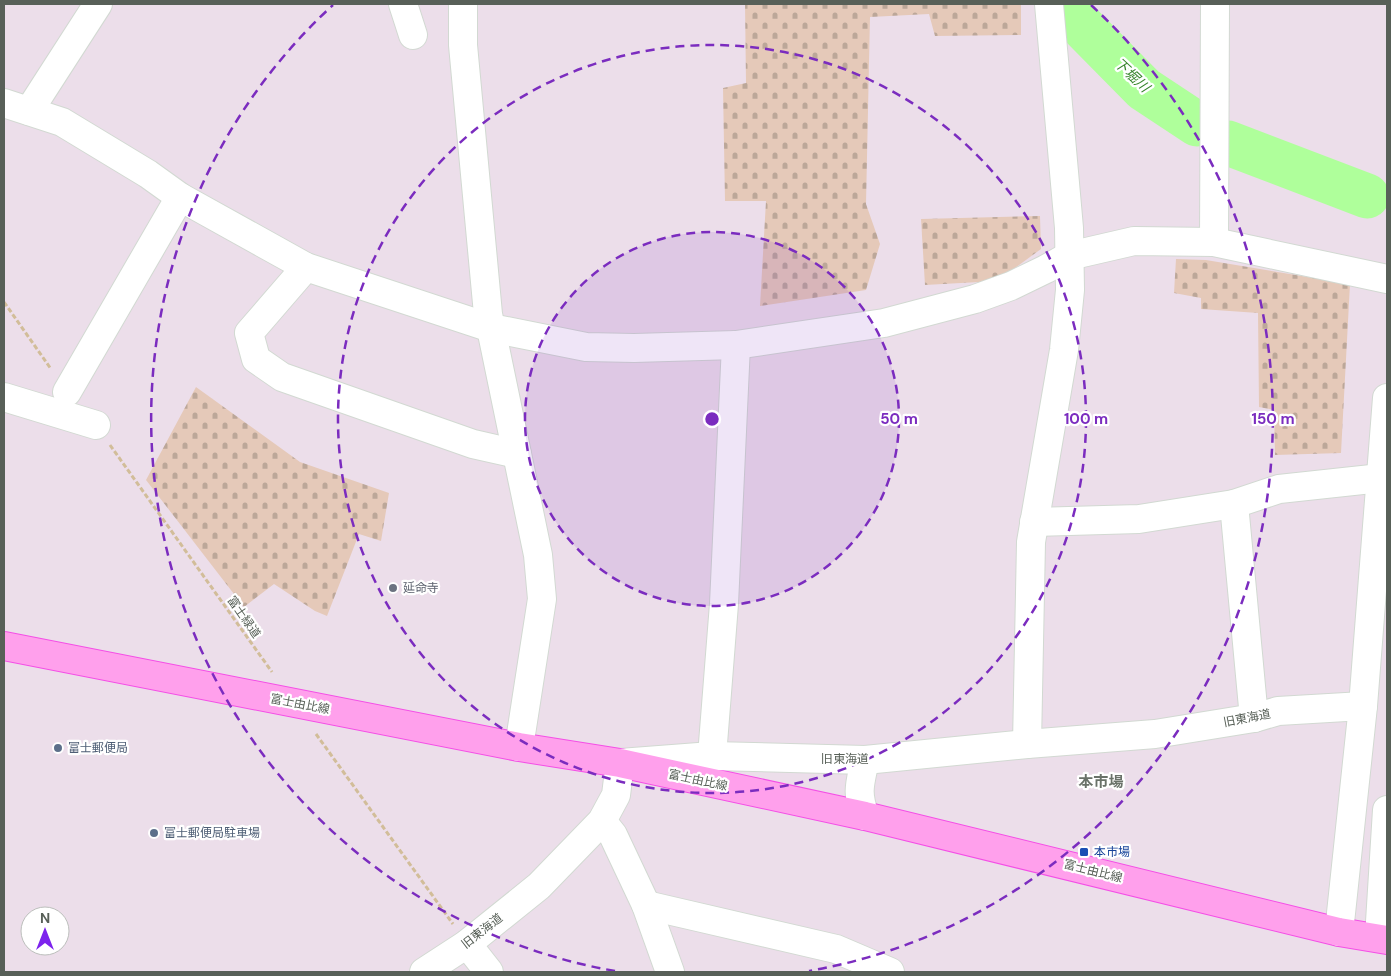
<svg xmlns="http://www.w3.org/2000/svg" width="1391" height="976" font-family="'DM Sans','Noto Sans JP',sans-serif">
	<defs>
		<pattern id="cemetery-stones" width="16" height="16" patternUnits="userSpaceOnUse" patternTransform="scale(1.25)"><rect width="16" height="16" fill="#e5c9b9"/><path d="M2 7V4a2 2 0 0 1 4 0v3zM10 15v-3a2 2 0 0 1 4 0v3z" fill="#bca799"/></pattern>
	</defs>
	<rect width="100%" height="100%" fill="#ecdeea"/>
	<g fill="url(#cemetery-stones)">
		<path d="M 745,4 L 1021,4 L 1021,35 L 935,36 L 929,14 L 870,17 L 866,204 L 880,244 L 866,290 L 760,306 L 766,201 L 725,201 L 723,88 L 746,83 Z"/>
		<path d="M 1040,216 L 1041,249 L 997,281 L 925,285 L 921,219 Z"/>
		<path d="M 1176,259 L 1206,260 L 1350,284 L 1341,453 L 1275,455 L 1274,410 L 1259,407 L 1258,313 L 1201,309 L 1201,298 L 1174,293 Z"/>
		<path d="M 196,387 L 300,462 L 389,493 L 381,541 L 359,534 L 327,616 L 315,611 L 274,584 L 244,607 L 146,480 Z"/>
	</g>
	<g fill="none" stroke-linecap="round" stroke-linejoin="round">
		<g stroke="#afff9b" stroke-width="45">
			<path d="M 1074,18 L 1144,89 L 1197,124"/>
			<path d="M 1228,143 L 1367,196"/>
		</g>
		<g stroke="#d2d9d2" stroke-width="30">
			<g id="minor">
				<path d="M 403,4 L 413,35"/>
				<path d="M 463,4 L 463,45 L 488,314 L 538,555 L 542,599 L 519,747"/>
				<path d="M 4,103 L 62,122 L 148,174 L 180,197 L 306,267 L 491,328 L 586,347 L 634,348 L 736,345 L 884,323 L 975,299 L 1011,286 L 1046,269 L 1069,256 L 1134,241 L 1214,242 L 1387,279"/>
				<path d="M 29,111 L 98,4"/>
				<path d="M 1214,242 L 1215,4"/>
				<path d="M 306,267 L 249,333 L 256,359 L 282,377 L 473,444 L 517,454"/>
				<path d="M 67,392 L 180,197"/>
				<path d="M 4,397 L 96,425"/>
				<path d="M 1034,522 L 1139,519 L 1234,504"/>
				<path d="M 1254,718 L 1234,504 L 1279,489 L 1381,478"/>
				<path d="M 1027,744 L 1031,542 L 1064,350 L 1070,290 L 1069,228 L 1049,4"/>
				<path d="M 712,756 L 724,604 L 736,345"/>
				<path d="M 865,760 C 860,784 856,792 865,816"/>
				<path d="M 602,821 L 613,835 L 646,905 L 670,972"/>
				<path d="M 646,905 L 836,949 L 890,972"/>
				<path d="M 1339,932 L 1363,706 L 1387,398"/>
				<path d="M 1379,938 L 1387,810"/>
				<path d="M 467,944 L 489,972"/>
				<path d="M 424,972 L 467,944 L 539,886 L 602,821 L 616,795 L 620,763 L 712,756 L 865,760 L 1027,744 L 1155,734 L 1254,718 L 1278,711 L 1363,706"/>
			</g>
		</g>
		<g stroke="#f44fe6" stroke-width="30">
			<path id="major" d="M 4,646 L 519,747 L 620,763 L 865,816 L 1339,932 L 1387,940"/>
		</g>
		<g stroke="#d2bd99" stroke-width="3" stroke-dasharray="5 2.5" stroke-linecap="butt">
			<path d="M 4,302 L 51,369"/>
			<path d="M 110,445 L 272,672"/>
			<path d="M 316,734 L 453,924"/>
		</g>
		<use href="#minor" stroke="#fff" stroke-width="28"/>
		<use href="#major" stroke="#ffa0ec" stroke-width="28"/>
	</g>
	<circle cx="712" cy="419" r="187" fill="#7b2cbf" fill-opacity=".12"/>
	<g fill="none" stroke="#7b2cbf" stroke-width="2.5" stroke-dasharray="9 6">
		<circle cx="712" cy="419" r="187"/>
		<circle cx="712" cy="419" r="374"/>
		<path d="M615 971A561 561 0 0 1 333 5M1091 5A561 561 0 0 1 809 971"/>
	</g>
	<circle fill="#6b7280" stroke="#fff" stroke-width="2" cx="393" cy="588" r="5"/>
	<g fill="#5c6f8a" stroke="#fff" stroke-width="2">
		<circle cx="58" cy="748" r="5"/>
		<circle cx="154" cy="833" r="5"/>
	</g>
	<rect fill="#1a4fb4" stroke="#fff" stroke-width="2" x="1079" y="847" width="10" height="10" rx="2.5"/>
	<g text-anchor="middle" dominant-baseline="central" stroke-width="4.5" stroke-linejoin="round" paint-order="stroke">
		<g font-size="12" fill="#5b616d" stroke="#fff" text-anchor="start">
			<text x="403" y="588">延命寺</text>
		</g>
		<g font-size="12" fill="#586058" stroke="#fff">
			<text transform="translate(244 617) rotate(55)">富士緑道</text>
			<text transform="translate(300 704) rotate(11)">富士由比線</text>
			<text transform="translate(1247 718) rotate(-11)">旧東海道</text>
			<text x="845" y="759">旧東海道</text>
			<text transform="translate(698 780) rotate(12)">富士由比線</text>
			<text transform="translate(1093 871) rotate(14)">富士由比線</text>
			<text transform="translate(482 931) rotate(-38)">旧東海道</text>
		</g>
		<g font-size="12" fill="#4e5e75" stroke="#fff" text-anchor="start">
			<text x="68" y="748">富士郵便局</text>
			<text x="164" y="833">富士郵便局駐車場</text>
		</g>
		<g font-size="12" fill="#164399" stroke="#fff" text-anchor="start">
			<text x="1094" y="852">本市場</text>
		</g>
		<g font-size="14" font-style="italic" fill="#38852d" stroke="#fff">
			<text transform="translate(1132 75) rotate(43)">下堀川</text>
		</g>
		<g font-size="15" font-weight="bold" fill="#6a7269" stroke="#fff">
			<text x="1101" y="782">本市場</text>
		</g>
	</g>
	<circle cx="712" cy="419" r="8" fill="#7b2cbf" stroke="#fff" stroke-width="2.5"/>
	<g font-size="15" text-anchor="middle" font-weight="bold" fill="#7b2cbf" stroke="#fff" stroke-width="4.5" stroke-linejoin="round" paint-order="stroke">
		<text x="899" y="424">50 m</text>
		<text x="1086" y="424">100 m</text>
		<text x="1273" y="424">150 m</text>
	</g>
	<rect width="1391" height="976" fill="none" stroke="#586058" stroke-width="10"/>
	<g transform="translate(45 931)"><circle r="24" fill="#ffffff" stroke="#bcbfbc"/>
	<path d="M0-4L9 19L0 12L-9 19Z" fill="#7d23ed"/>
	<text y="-8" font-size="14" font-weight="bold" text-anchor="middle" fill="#586058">N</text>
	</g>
</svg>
